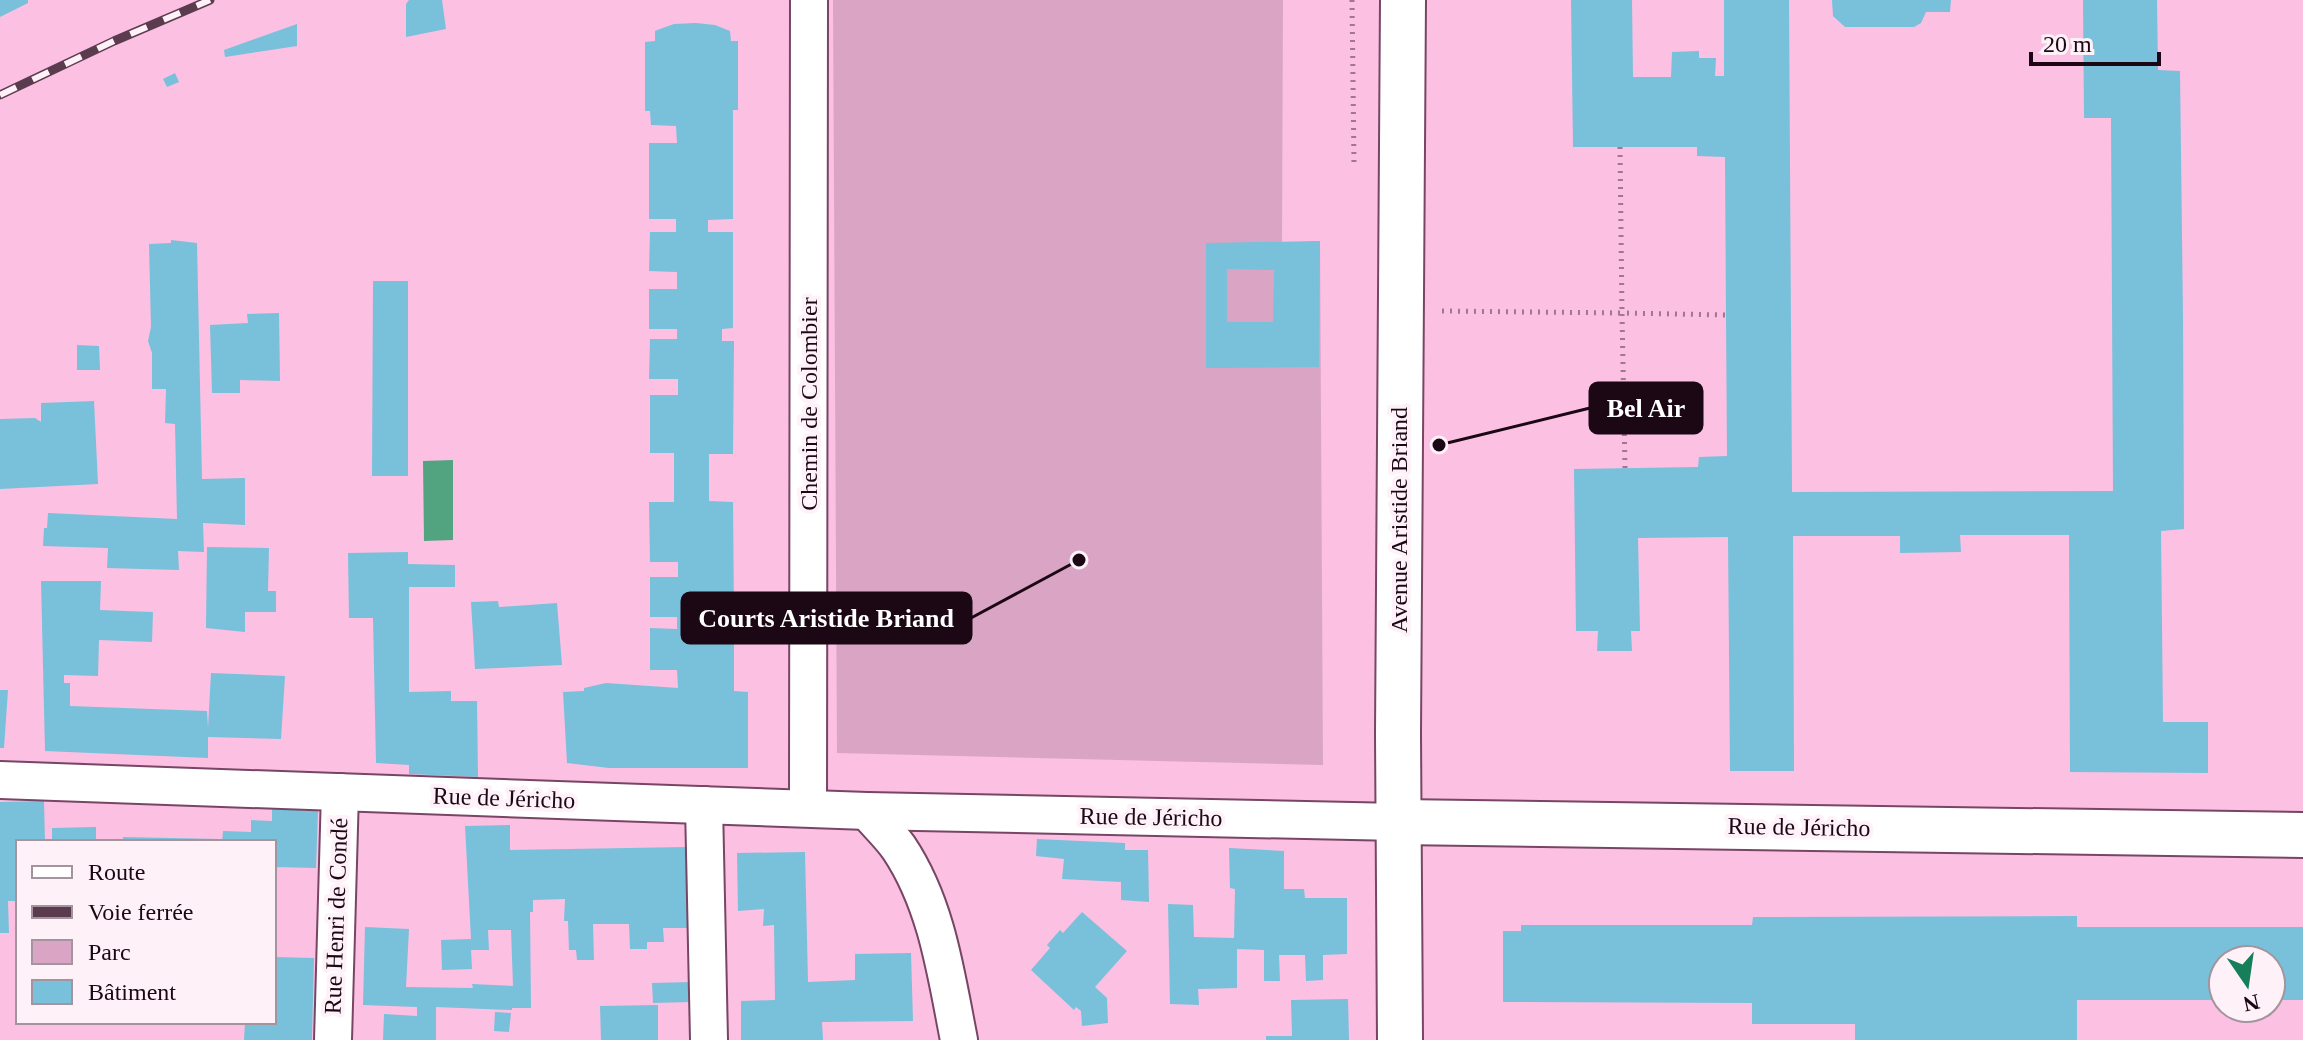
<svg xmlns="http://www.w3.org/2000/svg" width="2303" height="1040" font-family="'Times New Roman',serif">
	<rect width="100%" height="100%" fill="#fbc0e2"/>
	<path fill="#daa5c4" d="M 833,0 L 1283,0 L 1282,243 L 1320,241 L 1323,765 L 837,753 Z"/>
	<path fill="#52a480" d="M 453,460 L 453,540 L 424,541 L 423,461 Z"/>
	<g fill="#79c0da" fill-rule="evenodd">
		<path d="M 0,0 L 28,0 L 28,3 L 0,17 Z"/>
		<path d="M 409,0 L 442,0 L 446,29 L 406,37 L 406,4 Z"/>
		<path d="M 1571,0 L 1632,0 L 1633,77 L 1671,77 L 1672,52 L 1699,51 L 1699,58 L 1716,58 L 1715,76 L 1724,76 L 1724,0 L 1789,0 L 1792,492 L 2113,491 L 2111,118 L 2084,118 L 2083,0 L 2157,0 L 2158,70 L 2180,71 L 2183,318 L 2184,529 L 2161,531 L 2163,722 L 2208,722 L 2208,773 L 2070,772 L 2069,535 L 1960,535 L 1961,552 L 1900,553 L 1900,536 L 1793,536 L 1794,771 L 1730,771 L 1728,537 L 1638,538 L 1640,631 L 1631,631 L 1632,651 L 1597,651 L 1598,631 L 1576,631 L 1574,469 L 1698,467 L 1699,457 L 1727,456 L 1726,315 L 1725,157 L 1697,156 L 1697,147 L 1573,147 Z"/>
		<path d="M 1832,0 L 1951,0 L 1950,12 L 1926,12 L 1921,23 L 1914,27 L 1845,27 L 1833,16 Z"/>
		<path d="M 696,23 L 715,25 L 730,31 L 731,41 L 738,41 L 738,110 L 733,110 L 733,219 L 708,220 L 708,232 L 733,232 L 733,328 L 722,329 L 722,341 L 734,341 L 733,454 L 709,454 L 709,501 L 733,502 L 734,618 L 722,618 L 722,630 L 734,630 L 734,691 L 748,692 L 748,768 L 609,768 L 567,763 L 563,692 L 584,691 L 584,688 L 606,683 L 678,688 L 677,670 L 650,670 L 650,628 L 677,629 L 677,617 L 650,617 L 650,577 L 678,577 L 678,562 L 650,562 L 649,502 L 674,502 L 674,453 L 650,453 L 650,395 L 678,395 L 678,379 L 649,379 L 650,339 L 677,339 L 677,329 L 649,329 L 649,289 L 677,289 L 677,272 L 649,271 L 650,232 L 676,232 L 676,219 L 649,219 L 649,143 L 677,143 L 676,126 L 651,125 L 650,111 L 645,111 L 645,42 L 655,41 L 655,31 L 660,29 L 674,24 Z"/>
		<path d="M 297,24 L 297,46 L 225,57 L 224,50 Z"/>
		<path d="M 175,73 L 179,82 L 167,87 L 163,79 Z"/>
		<path d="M 171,240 L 197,243 L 202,479 L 245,478 L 245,525 L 203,523 L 204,552 L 178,551 L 179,570 L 107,568 L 108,548 L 43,546 L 44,528 L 47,528 L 48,513 L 177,519 L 175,424 L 165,423 L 166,389 L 152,389 L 152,353 L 148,341 L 151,327 L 149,244 L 171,243 Z"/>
		<path d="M 1320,241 L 1319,367 L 1206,368 L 1206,243 ZM 1227,269 L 1274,270 L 1273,322 L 1227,322 Z"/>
		<path d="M 373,281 L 408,281 L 408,476 L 372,476 Z"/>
		<path d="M 279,313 L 280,381 L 240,380 L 240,393 L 212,393 L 210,325 L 248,323 L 247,314 Z"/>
		<path d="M 77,345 L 99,346 L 100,370 L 77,370 Z"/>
		<path d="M 94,401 L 98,484 L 0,489 L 0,419 L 35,418 L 41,422 L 41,403 Z"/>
		<path d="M 207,547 L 269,548 L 268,591 L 276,591 L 276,612 L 245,612 L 245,632 L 206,628 Z"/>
		<path d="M 408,552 L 408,564 L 455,565 L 455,587 L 409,587 L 409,692 L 451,691 L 451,701 L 477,701 L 478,777 L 409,774 L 409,765 L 376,763 L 373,618 L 349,618 L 348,553 Z"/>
		<path d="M 41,581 L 101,581 L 100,610 L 153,612 L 152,642 L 99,640 L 98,676 L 64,675 L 64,683 L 70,683 L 70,706 L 207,711 L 208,728 L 211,673 L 285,676 L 281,739 L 208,737 L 208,758 L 45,751 Z"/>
		<path d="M 498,601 L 499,607 L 557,603 L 562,665 L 475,669 L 471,602 Z"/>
		<path d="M 0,690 L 8,690 L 4,748 L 0,748 Z"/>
		<path d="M 44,801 L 45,842 L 18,842 L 18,901 L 8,901 L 9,933 L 0,933 L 0,802 Z"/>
		<path d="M 272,809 L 318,811 L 316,868 L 274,867 L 274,842 L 222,842 L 223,831 L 251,832 L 251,820 L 272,821 Z"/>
		<path d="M 510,825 L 510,850 L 687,847 L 689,928 L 663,928 L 664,942 L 647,942 L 647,949 L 630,949 L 629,924 L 593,924 L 594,960 L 577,960 L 576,950 L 569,950 L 568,921 L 564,921 L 565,899 L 533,900 L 533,912 L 530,912 L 531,1008 L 512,1008 L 512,1010 L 436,1007 L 436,1040 L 383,1040 L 384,1014 L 417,1016 L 417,1007 L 363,1005 L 365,927 L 409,929 L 406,987 L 473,988 L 472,984 L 513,986 L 511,930 L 488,930 L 489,950 L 471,950 L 472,969 L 442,970 L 441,940 L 471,939 L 465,826 Z"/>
		<path d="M 96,827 L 96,842 L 52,842 L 52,828 Z"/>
		<path d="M 123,837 L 219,839 L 219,842 L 123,842 Z"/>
		<path d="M 1037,839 L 1125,843 L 1125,850 L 1148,850 L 1149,902 L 1121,900 L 1121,882 L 1062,879 L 1064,859 L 1036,856 Z"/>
		<path d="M 1229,848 L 1284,851 L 1284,889 L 1304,889 L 1305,898 L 1347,898 L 1347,954 L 1323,955 L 1323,980 L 1306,981 L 1305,955 L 1279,955 L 1280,981 L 1264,981 L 1264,950 L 1237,949 L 1237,988 L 1198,989 L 1199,1005 L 1170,1004 L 1168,904 L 1193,905 L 1194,937 L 1234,938 L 1235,889 L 1230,888 Z"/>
		<path d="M 805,852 L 808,982 L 855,980 L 855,954 L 911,953 L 913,1021 L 822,1022 L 823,1040 L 741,1040 L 741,1001 L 775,1000 L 774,925 L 763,926 L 764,909 L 738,911 L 737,853 Z"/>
		<path d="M 1082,912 L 1127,951 L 1095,987 L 1107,998 L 1108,1023 L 1082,1026 L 1081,1011 L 1076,1007 L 1074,1010 L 1031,970 L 1050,948 L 1047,945 L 1060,930 L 1063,933 Z"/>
		<path d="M 2077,916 L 2077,927 L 2303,927 L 2303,1000 L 2271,1000 L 2271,960 L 2223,960 L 2223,1000 L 2077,1000 L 2077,1040 L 1855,1040 L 1855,1024 L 1752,1024 L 1752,1003 L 1503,1002 L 1503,931 L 1521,931 L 1521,925 L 1752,925 L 1753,917 Z"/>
		<path d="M 274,957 L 314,958 L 312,1040 L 244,1040 L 245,1022 L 274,1022 Z"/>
		<path d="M 691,982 L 690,1002 L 653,1003 L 652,983 Z"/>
		<path d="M 1348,999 L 1349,1040 L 1266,1040 L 1266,1036 L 1292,1036 L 1291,1000 Z"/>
		<path d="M 658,1005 L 658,1040 L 601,1040 L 600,1006 Z"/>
		<path d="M 495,1012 L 511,1013 L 509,1032 L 494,1031 Z"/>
	</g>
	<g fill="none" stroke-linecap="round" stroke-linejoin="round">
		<g stroke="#774664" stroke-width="40">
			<g id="minor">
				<path d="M 0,780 L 867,811 L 1399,822"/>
				<path d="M 704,805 L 709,1040"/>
				<path d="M 808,808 L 809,0"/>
				<path d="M 867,811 C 877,823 890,835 899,848 C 937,905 946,974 959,1040"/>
				<path d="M 333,1040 L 340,792"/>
			</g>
		</g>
		<g stroke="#774664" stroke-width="48">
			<g id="tertiary">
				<path d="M 1399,822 L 2303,835"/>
				<path d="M 1400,1040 L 1398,734 L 1403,0"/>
			</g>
		</g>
		<g stroke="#a1768f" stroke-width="5" stroke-dasharray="2 6" stroke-linecap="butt">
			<path d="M 1352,0 L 1354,163"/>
			<path d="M 1442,311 L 1622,313 L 1620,147"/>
			<path d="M 1625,468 L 1622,313 L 1726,315"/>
		</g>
		<use href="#minor" stroke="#fff" stroke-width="36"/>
		<use href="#tertiary" stroke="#fff" stroke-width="44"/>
		<g stroke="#5b3c4e" stroke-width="9">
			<path id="rail" d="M 0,95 L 114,41 L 210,0"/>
		</g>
		<use href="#rail" stroke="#fef1f8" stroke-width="6" stroke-dasharray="18" stroke-linecap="butt"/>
	</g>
	<g text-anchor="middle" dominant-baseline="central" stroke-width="8" stroke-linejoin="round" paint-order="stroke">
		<g font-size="24" fill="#1b0814" stroke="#fef1f8">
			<text transform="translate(809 404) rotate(-90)">Chemin de Colombier</text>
			<text transform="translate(1399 520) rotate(-90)">Avenue Aristide Briand</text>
			<text transform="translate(504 798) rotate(2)">Rue de Jéricho</text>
			<text transform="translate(1151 817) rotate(1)">Rue de Jéricho</text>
			<text transform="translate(1799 827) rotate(1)">Rue de Jéricho</text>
			<text transform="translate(336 916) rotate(-88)">Rue Henri de Condé</text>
		</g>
	</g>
	<path fill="none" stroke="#1b0814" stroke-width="3" d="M1439 445L1590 408M1079 560L971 618"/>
	<g fill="#1b0814" stroke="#fef1f8" stroke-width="3">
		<circle cx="1439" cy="445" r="8"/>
		<circle cx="1079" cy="560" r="8"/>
	</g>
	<g fill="#1b0814" stroke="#1b0814" stroke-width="3">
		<rect x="1590" y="383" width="112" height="50" rx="8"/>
		<rect x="682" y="593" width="289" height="50" rx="8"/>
	</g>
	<g font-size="26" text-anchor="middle" font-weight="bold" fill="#fff">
		<text x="1646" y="417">Bel Air</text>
		<text x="826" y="627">Courts Aristide Briand</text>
	</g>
	<rect x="16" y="840" width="260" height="184" fill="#fef1f8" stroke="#a3949d" stroke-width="2"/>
	<rect x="32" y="866" width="40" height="12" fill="#ffffff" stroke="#a3949d" stroke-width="2"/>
	<text x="88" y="880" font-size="24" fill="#1b0814">Route</text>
	<rect x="32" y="906" width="40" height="12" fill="#5b3c4e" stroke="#a3949d" stroke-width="2"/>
	<text x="88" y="920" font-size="24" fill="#1b0814">Voie ferrée</text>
	<rect x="32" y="940" width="40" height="24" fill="#daa5c4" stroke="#a3949d" stroke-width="2"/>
	<text x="88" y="960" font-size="24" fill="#1b0814">Parc</text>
	<rect x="32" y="980" width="40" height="24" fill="#79c0da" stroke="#a3949d" stroke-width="2"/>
	<text x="88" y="1000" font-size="24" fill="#1b0814">Bâtiment</text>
	<g transform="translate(2247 984) rotate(167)"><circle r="38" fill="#fef1f8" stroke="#a3949d" stroke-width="2"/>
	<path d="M0-6L14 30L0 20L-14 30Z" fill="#167f5a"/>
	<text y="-12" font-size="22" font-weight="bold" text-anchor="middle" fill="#1b0814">N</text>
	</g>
	<path d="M2031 52v12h128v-12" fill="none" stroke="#1b0814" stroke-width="4"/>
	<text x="2043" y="52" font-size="24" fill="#1b0814" stroke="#fef1f8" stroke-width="6" paint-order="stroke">20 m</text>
</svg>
